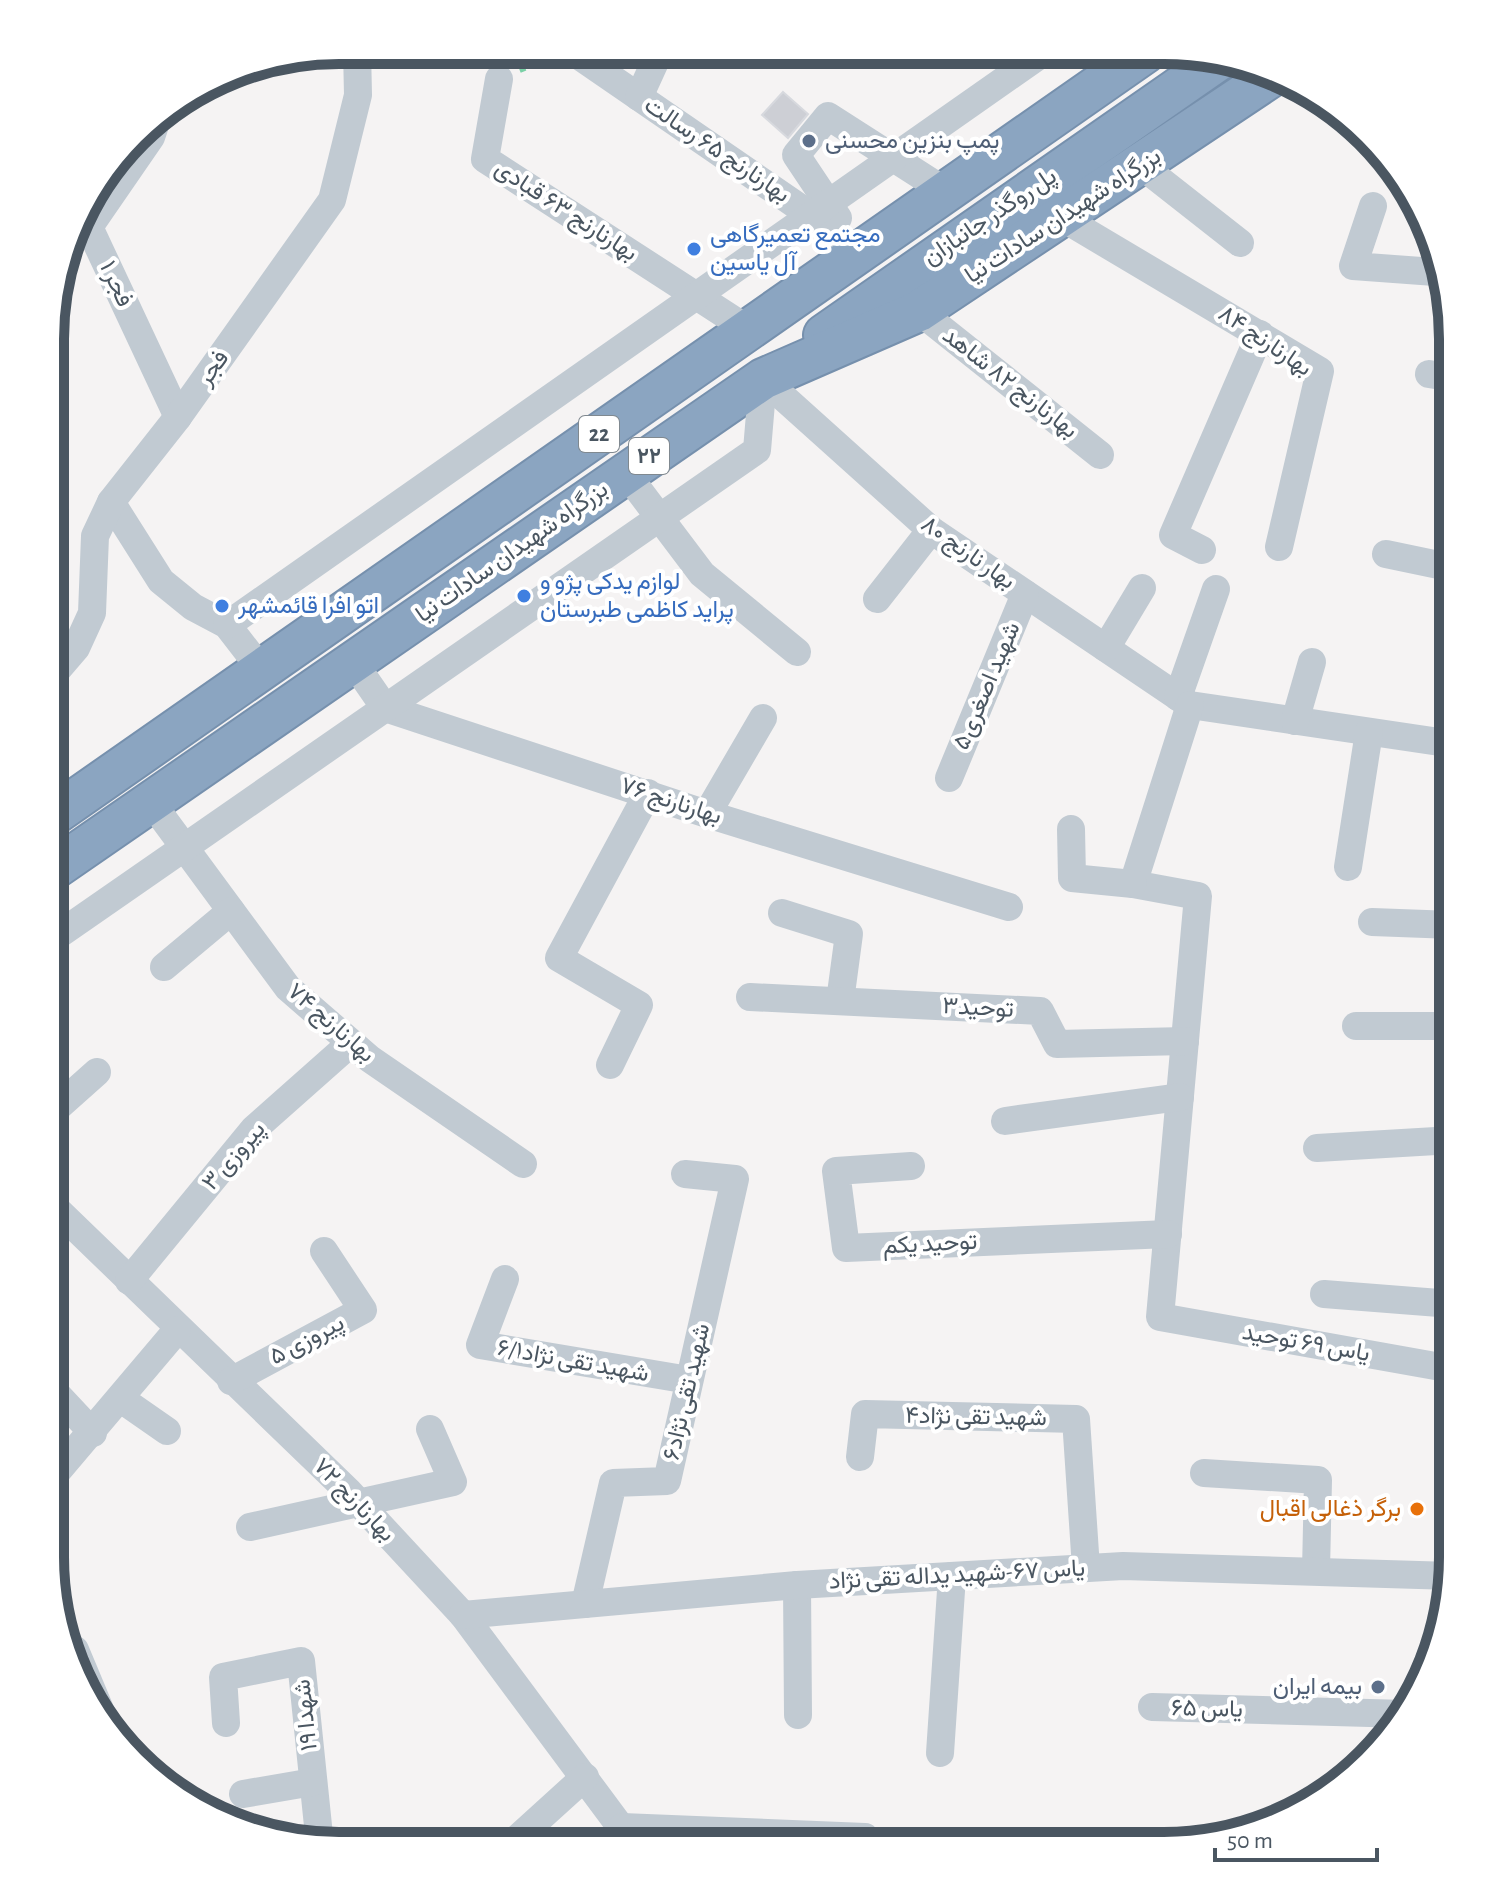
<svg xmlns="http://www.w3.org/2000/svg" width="1503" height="1896" font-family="'Alegreya Sans',Vazirmatn,sans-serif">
	<rect width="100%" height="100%" fill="#f5f3f3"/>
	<path fill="#cdcfd5" stroke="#d7d9de" stroke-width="2" d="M 783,92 L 808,114 L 788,138 L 762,115 Z"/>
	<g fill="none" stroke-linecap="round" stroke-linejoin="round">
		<g stroke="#7690ad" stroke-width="44">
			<g id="highway">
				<path d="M 824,335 L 1220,59"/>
				<path d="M 52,816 L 1146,52"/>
				<path d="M 51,871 L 763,379 L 919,311 L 1269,78"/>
			</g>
		</g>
		<path stroke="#7ad0a6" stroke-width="4" stroke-dasharray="6 4" stroke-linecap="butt" d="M 520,71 L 549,59"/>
		<g stroke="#c1cad2" stroke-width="28">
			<path d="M 572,51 L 812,216 L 859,253"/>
			<path d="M 499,79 L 485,159 L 749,330"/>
			<path d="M 639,97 L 660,51"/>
			<path d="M 158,116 L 151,137 L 89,227 L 178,417"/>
			<path d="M 1142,166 L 1240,243"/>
			<path d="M 1373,206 L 1353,266 L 1435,272"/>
			<path d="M 1061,217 L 1320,371 L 1279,547"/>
			<path d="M 838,218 L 796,155 L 828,116 L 945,191"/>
			<path d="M 919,311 L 1100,455"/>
			<path d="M 1429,374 L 1453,378"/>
			<path d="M 763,379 L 931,530 L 1190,705 L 1453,744"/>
			<path d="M 625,472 L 702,574 L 797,652"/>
			<path d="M 111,502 L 161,581 L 193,607 L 227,625 L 261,669"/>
			<path d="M 1202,550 L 1173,535 L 1260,334"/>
			<path d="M 1386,554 L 1453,568"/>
			<path d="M 877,599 L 931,530"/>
			<path d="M 227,625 L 1044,52"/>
			<path d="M 1106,648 L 1142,588"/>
			<path d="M 354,663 L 385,708 L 707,814 L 1009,907"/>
			<path d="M 52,676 L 76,648 L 92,613 L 95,536 L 111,502 L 178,417 L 332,200 L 358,95 L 357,50"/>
			<path d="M 1178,697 L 1216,589"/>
			<path d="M 1190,705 L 1133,884 L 1198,896 L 1160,1317 L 1452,1369"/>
			<path d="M 1295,721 L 1312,662"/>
			<path d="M 949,778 L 1025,594"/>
			<path d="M 151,802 L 288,988 L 370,1059 L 523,1164"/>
			<path d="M 707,814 L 763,718"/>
			<path d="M 1071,829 L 1072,878 L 1133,884"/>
			<path d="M 1348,867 L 1369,732"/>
			<path d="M 782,913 L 849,934 L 840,1001"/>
			<path d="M 1372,922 L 1453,925"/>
			<path d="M 51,940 L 757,450 L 763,379"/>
			<path d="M 164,967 L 231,911"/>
			<path d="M 750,997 L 1040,1011 L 1057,1044 L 1185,1041"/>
			<path d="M 1356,1026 L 1453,1026"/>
			<path d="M 610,1065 L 639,1005 L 559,958 L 648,793"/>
			<path d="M 51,1113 L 97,1072"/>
			<path d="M 1005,1121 L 1180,1097"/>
			<path d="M 1317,1148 L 1453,1140"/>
			<path d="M 911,1166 L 836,1171 L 846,1248 L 1168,1234"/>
			<path d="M 51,1204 L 348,1491 L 463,1615 L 634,1845"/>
			<path d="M 505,1279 L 480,1345 L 689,1380"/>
			<path d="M 129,1281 L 254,1129 L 351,1043"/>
			<path d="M 1324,1294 L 1452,1304"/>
			<path d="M 231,1381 L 363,1310 L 324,1251"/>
			<path d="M 50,1387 L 93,1433"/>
			<path d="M 121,1399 L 167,1431"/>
			<path d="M 860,1457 L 865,1414 L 1076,1419 L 1086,1568"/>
			<path d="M 1204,1473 L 1318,1480 L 1316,1571"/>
			<path d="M 50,1480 L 177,1330"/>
			<path d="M 250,1527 L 453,1482 L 430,1429"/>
			<path d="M 797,1585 L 798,1715"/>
			<path d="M 585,1604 L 613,1483 L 667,1481 L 735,1179 L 685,1174"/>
			<path d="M 463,1615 L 797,1585 L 1123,1566 L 1452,1576"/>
			<path d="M 75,1650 L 103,1717"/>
			<path d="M 1152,1707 L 1406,1714"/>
			<path d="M 226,1723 L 223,1677 L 301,1661 L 320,1845"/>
			<path d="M 940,1753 L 952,1576"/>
			<path d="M 243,1794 L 313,1782"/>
			<path d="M 622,1827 L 865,1837"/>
			<path d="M 510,1845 L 585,1777"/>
		</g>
		<use href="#highway" stroke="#8ba5c1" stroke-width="40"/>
	</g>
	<g fill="#5c6f8a" stroke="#fff" stroke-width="3">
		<circle cx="809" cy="141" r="8"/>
		<circle cx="1378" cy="1687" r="8"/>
	</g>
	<g fill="#3f7fe0" stroke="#fff" stroke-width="3">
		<circle cx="694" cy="249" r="8"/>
		<circle cx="524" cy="596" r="8"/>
		<circle cx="222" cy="606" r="8"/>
	</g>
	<circle fill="#e8710a" stroke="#fff" stroke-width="3" cx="1417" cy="1509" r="8"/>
	<g text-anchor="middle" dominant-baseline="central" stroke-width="8" stroke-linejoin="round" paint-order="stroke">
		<g fill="#fff" stroke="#808990" stroke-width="2">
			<rect x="579" y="416" width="40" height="36" rx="6"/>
			<rect x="629" y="438" width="40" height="36" rx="6"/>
		</g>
		<g font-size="22" font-weight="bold" fill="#4a5661">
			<text x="599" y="434">22</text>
			<text x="649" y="456">۲۲</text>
		</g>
		<g font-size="24" fill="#4e5e75" stroke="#fff" text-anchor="start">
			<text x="825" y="141">پمپ بنزین محسنی</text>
			<text x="1362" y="1687" text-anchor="end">بیمه ایران</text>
		</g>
		<g font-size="24" fill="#4a5661" stroke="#fff">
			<text transform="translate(717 150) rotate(34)">بهارنارنج ۶۵ رسالت</text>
			<text transform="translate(566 211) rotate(33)">بهارنارنج ۶۳ قبادی</text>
			<text transform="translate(1063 216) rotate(-33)">بزرگراه شهیدان سادات نیا</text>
			<text transform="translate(990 217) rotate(-34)">پل روگذر جانبازان</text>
			<text transform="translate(116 284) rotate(65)">فجر ۱</text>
			<text transform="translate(1265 341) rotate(34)">بهارنارنج ۸۴</text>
			<text transform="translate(213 368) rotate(-54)">فجر</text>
			<text transform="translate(1010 383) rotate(38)">بهارنارنج ۸۲ شاهد</text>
			<text transform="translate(512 552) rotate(-35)">بزرگراه شهیدان سادات نیا</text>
			<text transform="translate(968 553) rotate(35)">بهار نارنج ۸۰</text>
			<text transform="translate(987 686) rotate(-67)">شهید اصغری۵</text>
			<text transform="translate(671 801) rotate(18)">بهارنارنج ۷۶</text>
			<text transform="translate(978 1008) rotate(3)">توحید۳</text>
			<text transform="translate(331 1023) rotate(41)">بهارنارنج ۷۴</text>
			<text transform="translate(234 1156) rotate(-49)">پیروزی ۳</text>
			<text transform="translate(930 1244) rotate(-3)">توحید یکم</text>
			<text transform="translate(307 1340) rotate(-28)">پیروزی ۵</text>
			<text transform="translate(1306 1343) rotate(10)">یاس ۶۹ توحید</text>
			<text transform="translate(573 1361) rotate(10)">شهید تقی نژاد۶/۱</text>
			<text transform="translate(687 1392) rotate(-77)">شهید تقی نژاد۶</text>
			<text transform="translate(976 1417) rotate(1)">شهید تقی نژاد۴</text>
			<text transform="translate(354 1500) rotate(46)">بهارنارنج ۷۲</text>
			<text transform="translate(957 1575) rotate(-3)">یاس ۶۷-شهید یداله تقی نژاد</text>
			<text transform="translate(1207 1709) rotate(1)">یاس ۶۵</text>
			<text transform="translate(306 1715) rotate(-96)">شهدا ۱۹</text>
		</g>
		<g font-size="24" fill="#366cbe" stroke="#fff" text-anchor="start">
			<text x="710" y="235">مجتمع تعمیرگاهی<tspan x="710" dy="28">آل یاسین</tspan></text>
			<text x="540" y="582">لوازم یدکی پژو و<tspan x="540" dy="28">پراید کاظمی طبرستان</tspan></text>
			<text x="238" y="606">اتو افرا قائمشهر</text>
		</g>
		<g font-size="24" fill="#c56008" stroke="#fff" text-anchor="end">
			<text x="1401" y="1509">برگر ذغالی اقبال</text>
		</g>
	</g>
	<path d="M0 0H1503V1896H0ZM339 64H1164A275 275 0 0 1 1439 339V1557A275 275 0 0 1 1164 1832H339A275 275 0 0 1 64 1557V339A275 275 0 0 1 339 64Z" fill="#fff" fill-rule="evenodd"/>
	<path fill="none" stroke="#4a5661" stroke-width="10" d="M339 64H1164A275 275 0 0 1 1439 339V1557A275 275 0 0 1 1164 1832H339A275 275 0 0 1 64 1557V339A275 275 0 0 1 339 64Z"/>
	<path d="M1215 1848v12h162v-12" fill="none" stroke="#4a5661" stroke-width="4"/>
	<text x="1227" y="1848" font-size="24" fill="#4a5661" stroke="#ffffff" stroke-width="6" paint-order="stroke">50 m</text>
</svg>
